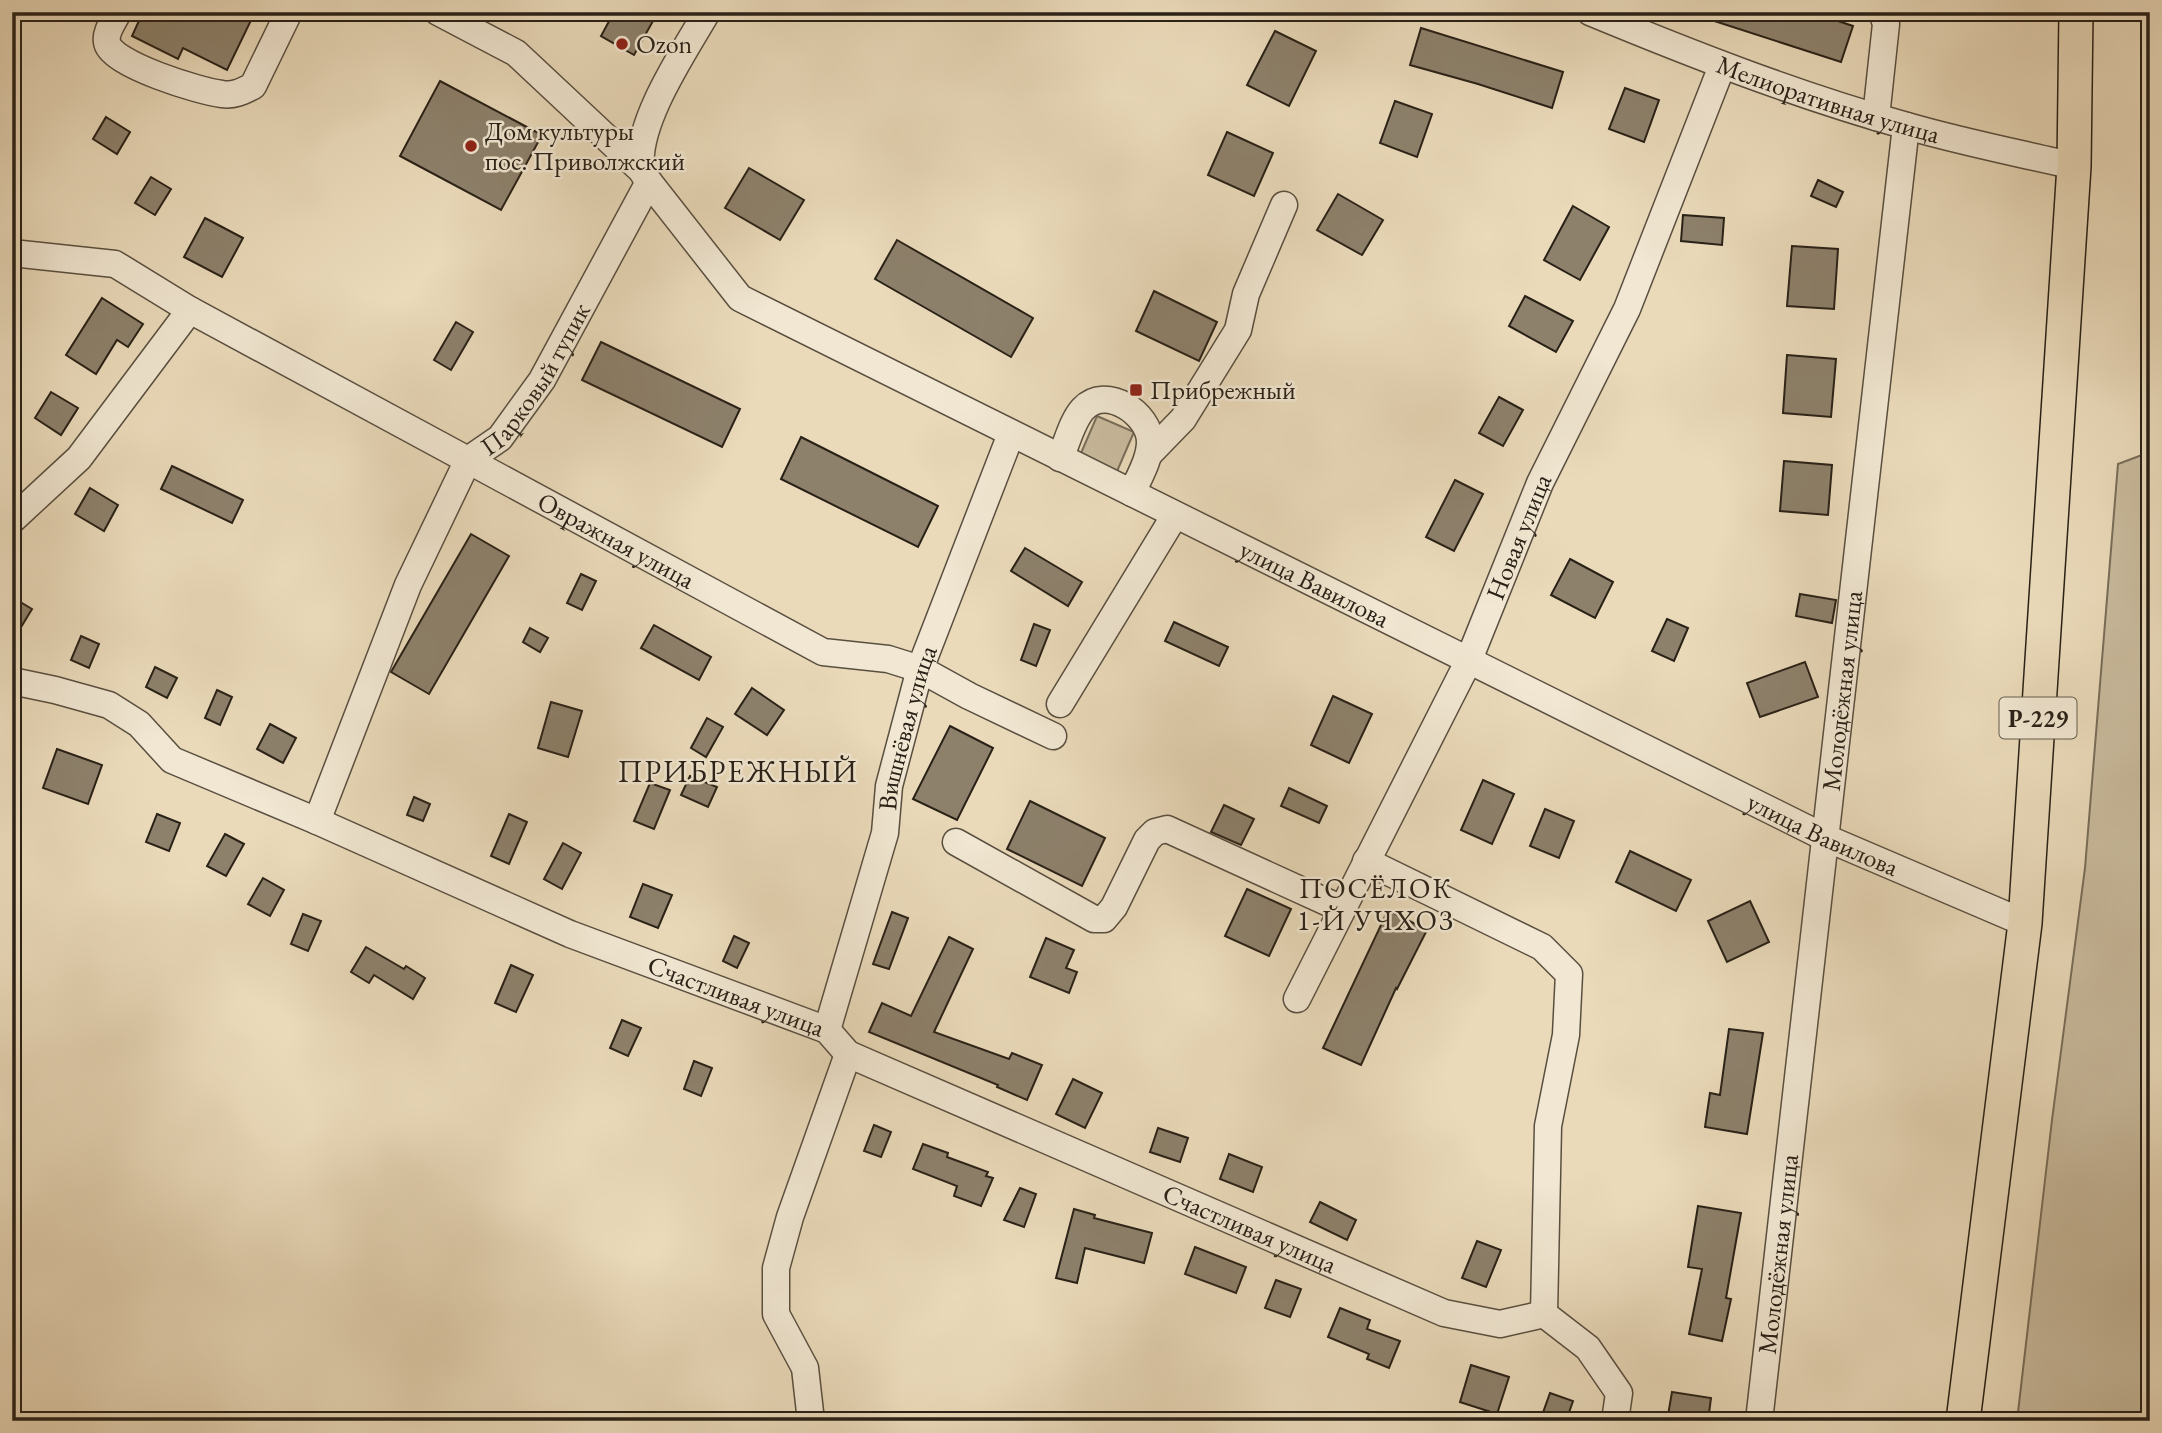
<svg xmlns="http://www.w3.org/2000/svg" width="2162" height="1433" font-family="'EB Garamond',serif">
	<rect width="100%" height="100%" fill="#eadaba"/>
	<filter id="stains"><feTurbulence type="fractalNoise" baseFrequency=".00286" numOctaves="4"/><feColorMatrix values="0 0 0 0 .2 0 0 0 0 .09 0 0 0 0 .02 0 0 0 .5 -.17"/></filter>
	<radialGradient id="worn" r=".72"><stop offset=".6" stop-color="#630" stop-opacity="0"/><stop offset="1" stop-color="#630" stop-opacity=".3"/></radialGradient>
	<g fill="#c9bb9e" stroke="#796e5a" stroke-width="2">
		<path d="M 1097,416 L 1134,432 L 1115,476 L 1078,460 Z"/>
		<path d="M 2150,452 L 2150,1421 L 2017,1421 L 2052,1120 L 2085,868 L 2118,464 Z"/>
	</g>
	<g fill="#8d816c" stroke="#292117" stroke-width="2">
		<path d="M 143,12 L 255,12 L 227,70 L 183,48 L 178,59 L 132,36 Z"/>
		<path d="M 614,12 L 658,12 L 634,55 L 601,36 Z"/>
		<path d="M 1700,12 L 1811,12 L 1853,26 L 1841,62 L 1699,16 Z"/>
		<path d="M 1421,28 L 1563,72 L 1552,108 L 1478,84 L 1410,65 Z"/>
		<path d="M 1275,31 L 1316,51 L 1289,106 L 1247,85 Z"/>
		<path d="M 440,81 L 542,135 L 501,210 L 400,156 Z"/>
		<path d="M 1625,88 L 1659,100 L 1644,142 L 1609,129 Z"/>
		<path d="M 1395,101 L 1432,114 L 1417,157 L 1380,143 Z"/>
		<path d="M 106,117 L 130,132 L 117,154 L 93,139 Z"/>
		<path d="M 1227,132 L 1273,153 L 1254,196 L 1208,175 Z"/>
		<path d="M 749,168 L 804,200 L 780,240 L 725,208 Z"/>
		<path d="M 151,177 L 171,189 L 155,215 L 135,203 Z"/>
		<path d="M 1818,180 L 1843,192 L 1836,207 L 1811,196 Z"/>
		<path d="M 1338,194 L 1383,220 L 1362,255 L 1317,230 Z"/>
		<path d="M 1573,206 L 1609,227 L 1580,280 L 1544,260 Z"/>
		<path d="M 1683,215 L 1724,218 L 1722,245 L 1681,241 Z"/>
		<path d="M 205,218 L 243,238 L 222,277 L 184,257 Z"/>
		<path d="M 897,240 L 1033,318 L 1011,357 L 875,279 Z"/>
		<path d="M 1792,246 L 1838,249 L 1834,309 L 1787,306 Z"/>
		<path d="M 1154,291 L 1217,322 L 1199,361 L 1136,331 Z"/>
		<path d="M 1525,296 L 1573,321 L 1556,352 L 1509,326 Z"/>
		<path d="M 102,298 L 143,324 L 128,347 L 117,340 L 96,374 L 66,355 Z"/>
		<path d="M 456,322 L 473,332 L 451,370 L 434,360 Z"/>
		<path d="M 601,342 L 740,409 L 722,447 L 582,380 Z"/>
		<path d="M 1787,355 L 1836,359 L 1831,417 L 1783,413 Z"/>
		<path d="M 51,392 L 78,408 L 61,435 L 35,418 Z"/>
		<path d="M 1499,397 L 1523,410 L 1503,446 L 1479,433 Z"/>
		<path d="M 801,437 L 938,506 L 918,547 L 781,479 Z"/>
		<path d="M 1784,461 L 1832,465 L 1828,515 L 1780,511 Z"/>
		<path d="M 172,466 L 243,500 L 232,523 L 161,489 Z"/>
		<path d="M 1455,480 L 1483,494 L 1454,551 L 1426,537 Z"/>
		<path d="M 90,488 L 118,505 L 104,531 L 75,514 Z"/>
		<path d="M 471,534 L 509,556 L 429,694 L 391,672 Z"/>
		<path d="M 1025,548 L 1082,582 L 1068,606 L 1011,571 Z"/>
		<path d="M 1570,559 L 1613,582 L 1595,618 L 1551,595 Z"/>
		<path d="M 581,574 L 596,581 L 582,610 L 567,603 Z"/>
		<path d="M 1800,594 L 1836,600 L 1832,623 L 1796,616 Z"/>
		<path d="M 12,597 L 32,609 L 12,642 Z"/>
		<path d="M 1667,619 L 1688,628 L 1674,661 L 1652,651 Z"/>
		<path d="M 1174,622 L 1228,647 L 1219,666 L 1165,641 Z"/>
		<path d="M 1034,624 L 1050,630 L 1036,666 L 1021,660 Z"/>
		<path d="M 654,625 L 711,657 L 699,680 L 641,648 Z"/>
		<path d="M 530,628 L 548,638 L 540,652 L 523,642 Z"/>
		<path d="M 81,636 L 99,644 L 89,668 L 71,660 Z"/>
		<path d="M 1805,662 L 1818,697 L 1760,717 L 1747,683 Z"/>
		<path d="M 155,667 L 177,678 L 167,698 L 146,687 Z"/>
		<path d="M 752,688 L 784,710 L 767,735 L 735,714 Z"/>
		<path d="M 217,690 L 232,697 L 220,725 L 205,718 Z"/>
		<path d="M 1333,696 L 1372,714 L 1349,763 L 1311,745 Z"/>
		<path d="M 551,702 L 582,711 L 568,757 L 538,748 Z"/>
		<path d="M 707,718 L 723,727 L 706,757 L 691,748 Z"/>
		<path d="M 270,724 L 296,738 L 283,763 L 257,749 Z"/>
		<path d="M 950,726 L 993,748 L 957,820 L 913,799 Z"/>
		<path d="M 57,749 L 102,765 L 88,804 L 43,788 Z"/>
		<path d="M 690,776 L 717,787 L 708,807 L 681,795 Z"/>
		<path d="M 1483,780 L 1514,794 L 1492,844 L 1461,830 Z"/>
		<path d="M 650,783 L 670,790 L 654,829 L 634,821 Z"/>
		<path d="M 1289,788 L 1327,806 L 1319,823 L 1281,806 Z"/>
		<path d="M 414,797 L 430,804 L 423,821 L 407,815 Z"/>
		<path d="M 1030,801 L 1105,838 L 1082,886 L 1007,849 Z"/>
		<path d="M 1224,805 L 1254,819 L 1241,845 L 1211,832 Z"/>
		<path d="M 1545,809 L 1574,821 L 1559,858 L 1530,846 Z"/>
		<path d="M 157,814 L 180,823 L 169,851 L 146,842 Z"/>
		<path d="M 509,814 L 527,822 L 509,864 L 491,856 Z"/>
		<path d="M 225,834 L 244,844 L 226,876 L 207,866 Z"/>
		<path d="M 563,843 L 581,853 L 562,889 L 544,879 Z"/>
		<path d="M 1630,851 L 1691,880 L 1676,911 L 1616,882 Z"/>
		<path d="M 263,878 L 284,890 L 270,916 L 248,904 Z"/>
		<path d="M 643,884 L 672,895 L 658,928 L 630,917 Z"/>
		<path d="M 1247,889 L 1291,909 L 1269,956 L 1225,936 Z"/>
		<path d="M 1750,901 L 1769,942 L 1727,962 L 1708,921 Z"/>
		<path d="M 1388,910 L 1427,930 L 1397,989 L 1396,988 L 1361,1065 L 1323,1048 Z"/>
		<path d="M 892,912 L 908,918 L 889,969 L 873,964 Z"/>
		<path d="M 303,914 L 321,921 L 308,951 L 291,944 Z"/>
		<path d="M 734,936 L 749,943 L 737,968 L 723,961 Z"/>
		<path d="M 949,937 L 973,949 L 934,1032 L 1009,1059 L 1012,1053 L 1042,1065 L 1027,1100 L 997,1087 L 998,1085 L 869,1032 L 882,1003 L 911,1016 Z"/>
		<path d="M 1046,938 L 1074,950 L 1066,968 L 1077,972 L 1069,993 L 1030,977 Z"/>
		<path d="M 366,947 L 404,969 L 406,966 L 425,978 L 413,999 L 374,975 L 369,983 L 351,972 Z"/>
		<path d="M 511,965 L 533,975 L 516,1012 L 495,1003 Z"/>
		<path d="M 622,1020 L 641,1028 L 628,1056 L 610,1048 Z"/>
		<path d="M 1729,1029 L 1763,1033 L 1747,1134 L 1705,1127 L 1710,1093 L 1720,1095 Z"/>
		<path d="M 694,1061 L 712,1068 L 701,1096 L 684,1089 Z"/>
		<path d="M 1073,1079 L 1102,1093 L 1085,1128 L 1056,1114 Z"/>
		<path d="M 874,1125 L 891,1132 L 881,1157 L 864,1151 Z"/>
		<path d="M 1158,1128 L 1188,1138 L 1180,1162 L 1150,1152 Z"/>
		<path d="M 923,1144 L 948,1153 L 947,1157 L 988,1172 L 986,1176 L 993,1178 L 981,1206 L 954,1196 L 957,1186 L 913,1169 Z"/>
		<path d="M 1229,1154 L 1262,1167 L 1253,1192 L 1220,1179 Z"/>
		<path d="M 1020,1188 L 1036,1194 L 1024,1227 L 1004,1220 Z"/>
		<path d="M 1320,1202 L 1356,1220 L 1347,1240 L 1310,1222 Z"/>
		<path d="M 1698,1206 L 1741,1213 L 1726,1298 L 1731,1299 L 1722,1341 L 1689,1334 L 1702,1269 L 1688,1267 Z"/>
		<path d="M 1074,1209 L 1095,1215 L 1094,1218 L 1152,1233 L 1144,1263 L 1085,1248 L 1077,1283 L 1056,1278 Z"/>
		<path d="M 1477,1241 L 1501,1250 L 1486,1287 L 1462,1278 Z"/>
		<path d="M 1195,1247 L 1246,1267 L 1236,1293 L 1185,1274 Z"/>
		<path d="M 1276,1280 L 1301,1289 L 1290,1317 L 1265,1308 Z"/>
		<path d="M 1340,1308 L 1370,1320 L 1367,1329 L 1400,1341 L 1389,1368 L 1367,1359 L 1369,1354 L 1328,1337 Z"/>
		<path d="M 1471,1365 L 1509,1377 L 1497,1414 L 1460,1402 Z"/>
		<path d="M 1672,1392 L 1711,1398 L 1708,1421 L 1667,1421 Z"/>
		<path d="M 1550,1393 L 1573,1401 L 1566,1421 L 1540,1421 Z"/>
	</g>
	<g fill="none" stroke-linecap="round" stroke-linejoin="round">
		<g stroke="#594f40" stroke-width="29">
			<g id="minor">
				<path d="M 118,12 C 114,21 105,32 107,42 C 109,64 202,92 222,94 C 234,96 243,91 253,86 L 289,12"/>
				<path d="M 438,12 L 516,53 L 641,170"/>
				<path id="s1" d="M 1590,12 C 1694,55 1799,96 1907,126 C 1962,142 2018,153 2074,166"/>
				<path d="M 1876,117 L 1886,24 L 1882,12"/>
				<path id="s2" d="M 649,182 L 740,298 L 1826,838 L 2025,923"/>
				<path id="s3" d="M 12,253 L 115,264 L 190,310 L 823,652 L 888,659 L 920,669 L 969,696 L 1053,736"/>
				<path d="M 1150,453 L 1183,419 L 1238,330 L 1246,294 L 1284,205"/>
				<path d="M 1060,458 C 1067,443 1072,421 1083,409 C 1106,384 1150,414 1150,442 C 1150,459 1139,477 1132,493"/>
				<path d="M 12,520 L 79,458 L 190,310"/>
				<path id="s4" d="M 12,681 L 55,690 L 109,705 L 139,724 L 172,760 L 317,821 L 570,934 L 827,1030 L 848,1054 L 1444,1313 L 1500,1324 L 1544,1314"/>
				<path d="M 1060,704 L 1175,515"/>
				<path id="s5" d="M 317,821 L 408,585 L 468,460 L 500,438 L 542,380 L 649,182 C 646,178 642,173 641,168 C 636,122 684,52 707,12"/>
				<path d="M 956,842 L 1094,919 L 1104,919 L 1114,907 L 1147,840 L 1155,832 L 1167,829 L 1342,909"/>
				<path d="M 1366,861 L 1542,947 L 1569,974 L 1566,1035 L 1548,1126 L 1544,1314"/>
				<path id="s6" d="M 1297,999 L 1468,662 L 1540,483 L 1627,309 L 1722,66"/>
				<path id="s7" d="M 827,1030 L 885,833 L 889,786 L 920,669 L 1011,434"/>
				<path d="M 1544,1314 L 1588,1348 L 1619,1393 L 1615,1421"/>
				<path d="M 811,1421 L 805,1368 L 776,1314 L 776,1268 L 790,1217 L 848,1054"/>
				<path id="s8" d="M 1759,1421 L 1906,126"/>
			</g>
		</g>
		<g stroke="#292117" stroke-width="36">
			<path id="major" d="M 1963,1421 L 2025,923 L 2074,166 L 2076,12"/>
		</g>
		<use href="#minor" stroke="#f1e7d2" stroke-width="26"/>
		<use href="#major" stroke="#eadaba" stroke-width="33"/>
	</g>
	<g fill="#8f2418" stroke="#f1e7d2" stroke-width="2.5">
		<circle cx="622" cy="44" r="7"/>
		<circle cx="471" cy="146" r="7"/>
		<rect x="1129" y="383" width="14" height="14" rx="3.5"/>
	</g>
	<g text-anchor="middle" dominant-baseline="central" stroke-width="5" stroke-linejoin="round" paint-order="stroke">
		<rect fill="#f1e7d2" stroke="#655c4f" stroke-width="2" x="1999.5" y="697.5" width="77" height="41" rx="5"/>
		<g font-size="24" font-weight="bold" fill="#292117">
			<text x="2038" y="718">Р-229</text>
		</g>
		<g font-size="26" fill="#292117" stroke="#f1e7d2" text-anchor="start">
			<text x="636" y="44">Ozon</text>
			<text x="485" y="131">Дом культуры<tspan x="485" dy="30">пос. Приволжский</tspan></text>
			<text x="1150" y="390">Прибрежный</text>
		</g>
		<g font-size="26" fill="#292117" stroke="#f1e7d2">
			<text stroke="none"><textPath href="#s1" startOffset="254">Мелиоративная улица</textPath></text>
			<text stroke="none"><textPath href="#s5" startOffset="499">Парковый тупик</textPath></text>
			<text stroke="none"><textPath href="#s6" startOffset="513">Новая улица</textPath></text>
			<text stroke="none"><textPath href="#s3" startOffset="676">Овражная улица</textPath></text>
			<text stroke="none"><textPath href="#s2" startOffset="789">улица Вавилова</textPath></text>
			<text stroke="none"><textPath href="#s8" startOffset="735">Молодёжная улица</textPath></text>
			<text stroke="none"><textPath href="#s7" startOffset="313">Вишнёвая улица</textPath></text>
			<text stroke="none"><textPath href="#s2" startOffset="1356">улица Вавилова</textPath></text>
			<text stroke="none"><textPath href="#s4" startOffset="796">Счастливая улица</textPath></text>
			<text stroke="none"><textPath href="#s4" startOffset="1363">Счастливая улица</textPath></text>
			<text stroke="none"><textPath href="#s8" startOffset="168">Молодёжная улица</textPath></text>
		</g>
		<g font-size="28" letter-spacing="2" fill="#292117" stroke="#f1e7d2">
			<text x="1376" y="888">ПОСЁЛОК<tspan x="1376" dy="32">1-Й УЧХОЗ</tspan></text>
		</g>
		<g font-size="30" letter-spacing="2" fill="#292117" stroke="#f1e7d2">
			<text x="738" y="771">ПРИБРЕЖНЫЙ</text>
		</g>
	</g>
	<rect width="2162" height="1433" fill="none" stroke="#eadaba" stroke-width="42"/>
	<rect x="14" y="14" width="2134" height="1405" fill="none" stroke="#292117" stroke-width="3.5"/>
	<rect x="21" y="21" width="2120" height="1391" fill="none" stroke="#292117" stroke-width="2"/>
	<rect width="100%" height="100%" filter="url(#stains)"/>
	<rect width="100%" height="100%" fill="url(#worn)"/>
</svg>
